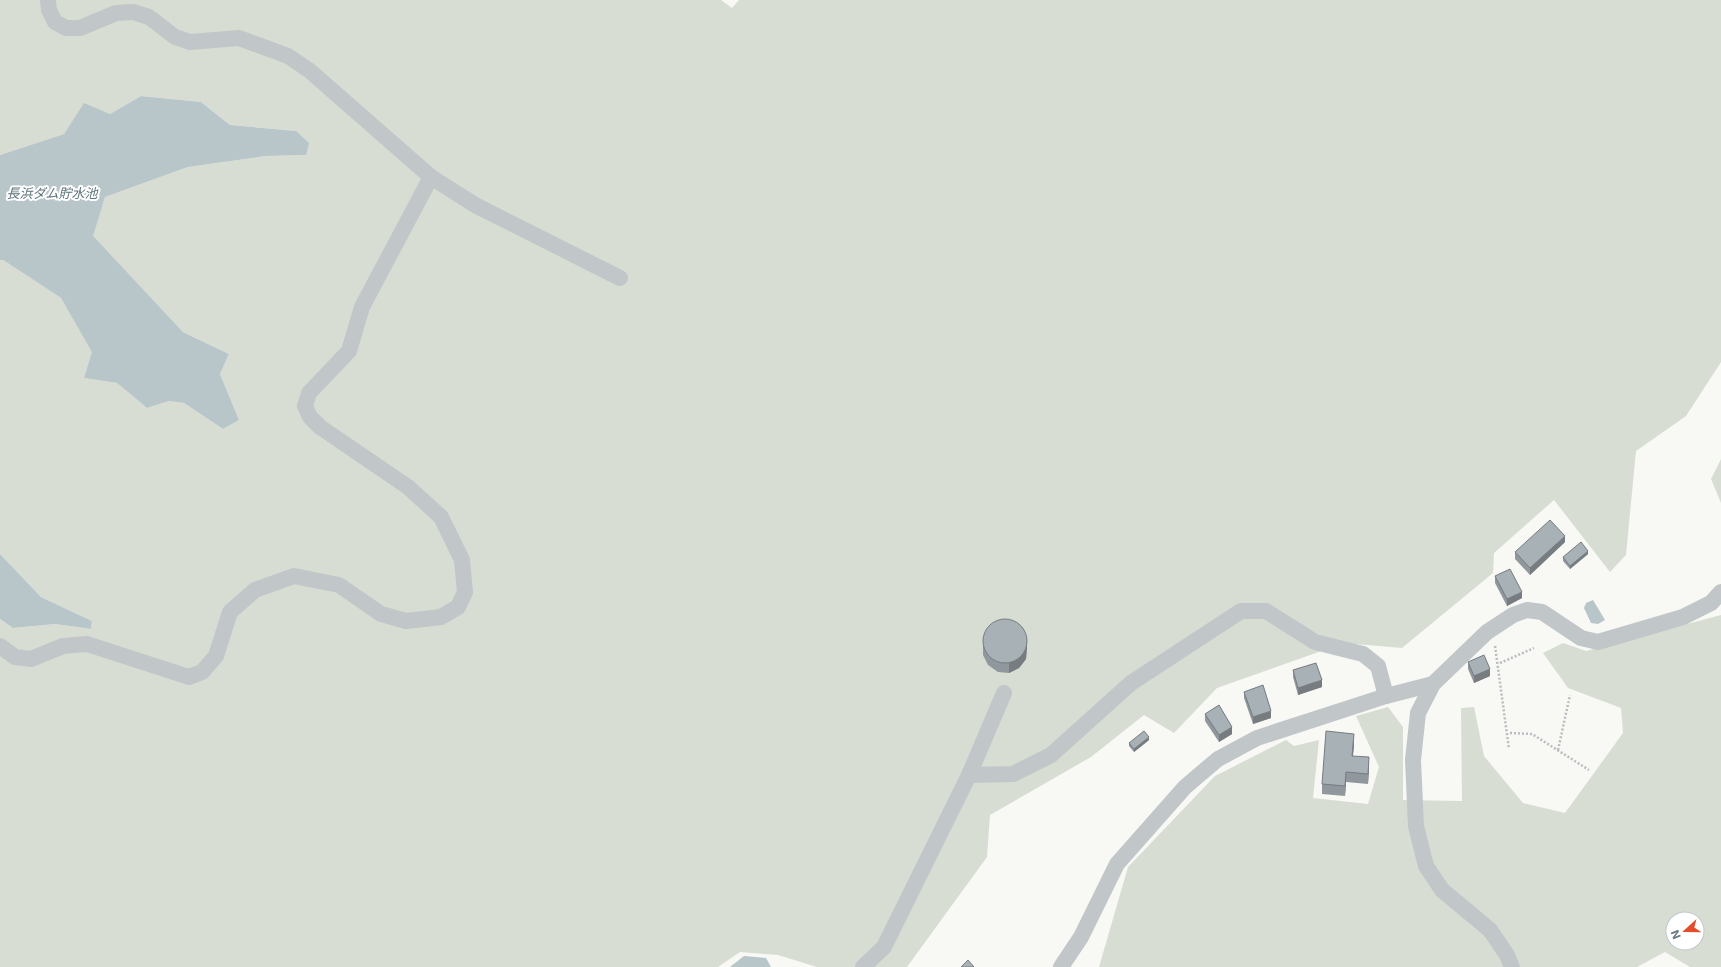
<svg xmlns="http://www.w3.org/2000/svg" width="1721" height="967" font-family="Inter,'Noto Sans JP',sans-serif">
	<rect width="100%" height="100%" fill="#f8f8f5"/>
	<g fill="#d8ddd4" fill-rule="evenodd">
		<path d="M 0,0 L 721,0 L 732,8 L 739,0 L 1721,0 L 1721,362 L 1686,416 L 1636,451 L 1626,555 L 1610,572 L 1554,500 L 1494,553 L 1493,573 L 1402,648 L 1344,643 L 1217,688 L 1174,733 L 1144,715 L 1091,757 L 990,815 L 987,857 L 907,967 L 817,967 L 778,955 L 740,952 L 718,967 L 0,967 L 0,619 L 13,628 L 55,624 L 91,629 L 92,621 L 41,597 L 0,554 L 0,260 L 3,260 L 61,298 L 93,352 L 84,378 L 117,383 L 147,408 L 169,401 L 184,403 L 223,429 L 239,420 L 220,374 L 229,354 L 183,332 L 92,236 L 105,197 L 188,167 L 266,156 L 306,155 L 296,131 L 230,125 L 201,102 L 141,96 L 110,114 L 84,104 L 64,134 L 0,155 Z"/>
		<path d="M 1721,459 L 1721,503 L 1711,479 Z"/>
		<path d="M 1721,615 L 1721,967 L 1690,967 L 1665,952 L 1637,967 L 1099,967 L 1128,867 L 1215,776 L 1286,740 L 1294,746 L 1319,740 L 1313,798 L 1368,804 L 1379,767 L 1356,716 L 1388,707 L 1403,727 L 1403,800 L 1462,801 L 1461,708 L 1474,707 L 1484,756 L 1523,803 L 1565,813 L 1623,733 L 1621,708 L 1568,688 L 1543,653 L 1563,643 L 1586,651 ZM 1673,919 L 1697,919 L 1697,943 L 1673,943 Z"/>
	</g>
	<g fill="#b8c5c9">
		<path d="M 141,96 L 201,102 L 230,125 L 296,131 L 309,143 L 306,155 L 266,156 L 188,167 L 105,197 L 93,236 L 183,332 L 229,354 L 220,374 L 239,420 L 223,429 L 184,403 L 169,401 L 147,408 L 117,383 L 84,378 L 92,352 L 61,298 L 3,260 L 0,260 L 0,155 L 64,134 L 84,103 L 110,114 Z"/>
		<path d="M 0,554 L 41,597 L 92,621 L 91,629 L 55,624 L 13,628 L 0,619 Z"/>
		<path d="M 1593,600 L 1605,620 L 1598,624 L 1591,623 L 1584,608 L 1586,603 Z"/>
		<path d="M 744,956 L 766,958 L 771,967 L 730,967 Z"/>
	</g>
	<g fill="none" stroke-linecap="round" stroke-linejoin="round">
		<g stroke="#b9bdc0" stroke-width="2.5" stroke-dasharray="2 2" stroke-linecap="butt">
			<path d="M 1495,646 L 1509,749"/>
			<path d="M 1500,663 L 1534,648"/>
			<path d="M 1510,733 L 1532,734 L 1589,770"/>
			<path d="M 1558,750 L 1570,695"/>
		</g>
		<g stroke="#c1c6c9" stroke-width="16">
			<path d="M 48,0 L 49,10 L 55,22 L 66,28 L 80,28 L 116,13 L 133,12 L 149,17 L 175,37 L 190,42 L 239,38 L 288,56 L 310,71 L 431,177 L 475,205 L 620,278"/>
			<path d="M 0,646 L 15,657 L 31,659 L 63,646 L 87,644 L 189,677 L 202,672 L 216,656 L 230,612 L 255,590 L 294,576 L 339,585 L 381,614 L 406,621 L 441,617 L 458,607 L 465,592 L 462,560 L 441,517 L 408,487 L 320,427 L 310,417 L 305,406 L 309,393 L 349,351 L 362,307 L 431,177"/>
			<path d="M 969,775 L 1013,774 L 1051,755 L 1131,683 L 1241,611 L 1266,611 L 1315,642 L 1363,654 L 1378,666 L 1386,696"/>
			<path d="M 863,967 L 884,947 L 969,775 L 1004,693"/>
			<path d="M 1061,967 L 1081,937 L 1117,864 L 1185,787 L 1218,759 L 1257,738 L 1386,696 L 1433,684"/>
			<path d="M 1512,967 L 1507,955 L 1490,930 L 1442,890 L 1426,866 L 1416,826 L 1413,760 L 1418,713 L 1433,684 L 1487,632 L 1513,615 L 1527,610 L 1542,612 L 1581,638 L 1598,642 L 1683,617 L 1711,603 L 1721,592"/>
		</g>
	</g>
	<g fill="#90989d">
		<path d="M 1565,542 L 1530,575 L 1515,559 L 1515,552 Z"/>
		<path d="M 1588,554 L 1570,569 L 1563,561 L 1563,557 Z"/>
		<path d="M 1495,576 L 1522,598 L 1507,606 L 1495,583 Z"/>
		<path d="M 983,645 L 1027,647 L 1026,659 L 1019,668 L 1009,673 L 998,672 L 988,665 L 983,655 Z"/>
		<path d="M 1468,662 L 1490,676 L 1474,683 L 1468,669 Z"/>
		<path d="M 1293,670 L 1322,687 L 1298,695 L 1293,677 Z"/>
		<path d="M 1244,692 L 1271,718 L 1253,724 L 1244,698 Z"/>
		<path d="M 1205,714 L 1232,734 L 1219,742 L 1205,721 Z"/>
		<path d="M 1149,740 L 1134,752 L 1129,746 L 1129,743 Z"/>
		<path d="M 1354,744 L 1353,756 L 1369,767 L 1368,784 L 1346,782 L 1345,796 L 1322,794 L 1322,784 Z"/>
	</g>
	<g fill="#767c7f">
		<path d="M 1565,536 L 1565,542 L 1530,575 L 1530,568 Z"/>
		<path d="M 1588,551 L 1588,554 L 1570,569 L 1570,566 Z"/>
		<path d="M 1522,592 L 1522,598 L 1507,606 L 1507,599 Z"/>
		<path d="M 1027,637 L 1027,647 L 1026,659 L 1019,668 L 1009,673 L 1009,663 Z"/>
		<path d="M 1490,669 L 1490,676 L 1474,683 L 1474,676 Z"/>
		<path d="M 1322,680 L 1322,687 L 1298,695 L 1298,688 Z"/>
		<path d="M 1271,711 L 1271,718 L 1253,724 L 1253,717 Z"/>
		<path d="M 1232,727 L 1232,734 L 1219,742 L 1219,735 Z"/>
		<path d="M 1354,734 L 1354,744 L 1352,766 L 1352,756 Z"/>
		<path d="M 1149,737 L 1149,740 L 1134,752 L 1134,749 Z"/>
		<path d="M 1369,757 L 1369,767 L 1368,784 L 1368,774 Z"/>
		<path d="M 1346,772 L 1346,782 L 1345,796 L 1345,786 Z"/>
	</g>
	<g fill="#a8b1b6" stroke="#767c7f">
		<path d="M 1550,520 L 1565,536 L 1530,568 L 1515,552 Z"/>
		<path d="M 1581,542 L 1588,551 L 1570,566 L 1563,557 Z"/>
		<path d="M 1510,569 L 1522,592 L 1507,599 L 1495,576 Z"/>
		<circle cx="1005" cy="641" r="22"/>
		<path d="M 1484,655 L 1490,669 L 1474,676 L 1468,662 Z"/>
		<path d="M 1316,663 L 1322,680 L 1298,688 L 1293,670 Z"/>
		<path d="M 1263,685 L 1271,711 L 1253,717 L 1244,692 Z"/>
		<path d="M 1219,705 L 1232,727 L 1219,735 L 1205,714 Z"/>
		<path d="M 1144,731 L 1149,737 L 1134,749 L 1129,743 Z"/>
		<path d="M 1326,731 L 1354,734 L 1352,756 L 1369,757 L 1368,774 L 1346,772 L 1345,786 L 1322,784 Z"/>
		<path d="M 968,960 L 974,967 L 961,967 Z"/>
	</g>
	<g text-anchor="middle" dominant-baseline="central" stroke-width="4" stroke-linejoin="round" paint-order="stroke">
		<g font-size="13" font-style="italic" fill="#5e747b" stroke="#fff">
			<text x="52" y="193">長浜ダム貯水池</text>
		</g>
	</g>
	<g transform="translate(1685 931) rotate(249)"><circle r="19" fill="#ffffff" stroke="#c1c8cc"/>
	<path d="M0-3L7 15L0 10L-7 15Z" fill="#e34d2b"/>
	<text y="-6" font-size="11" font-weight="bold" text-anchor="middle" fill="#637580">N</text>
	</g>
</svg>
